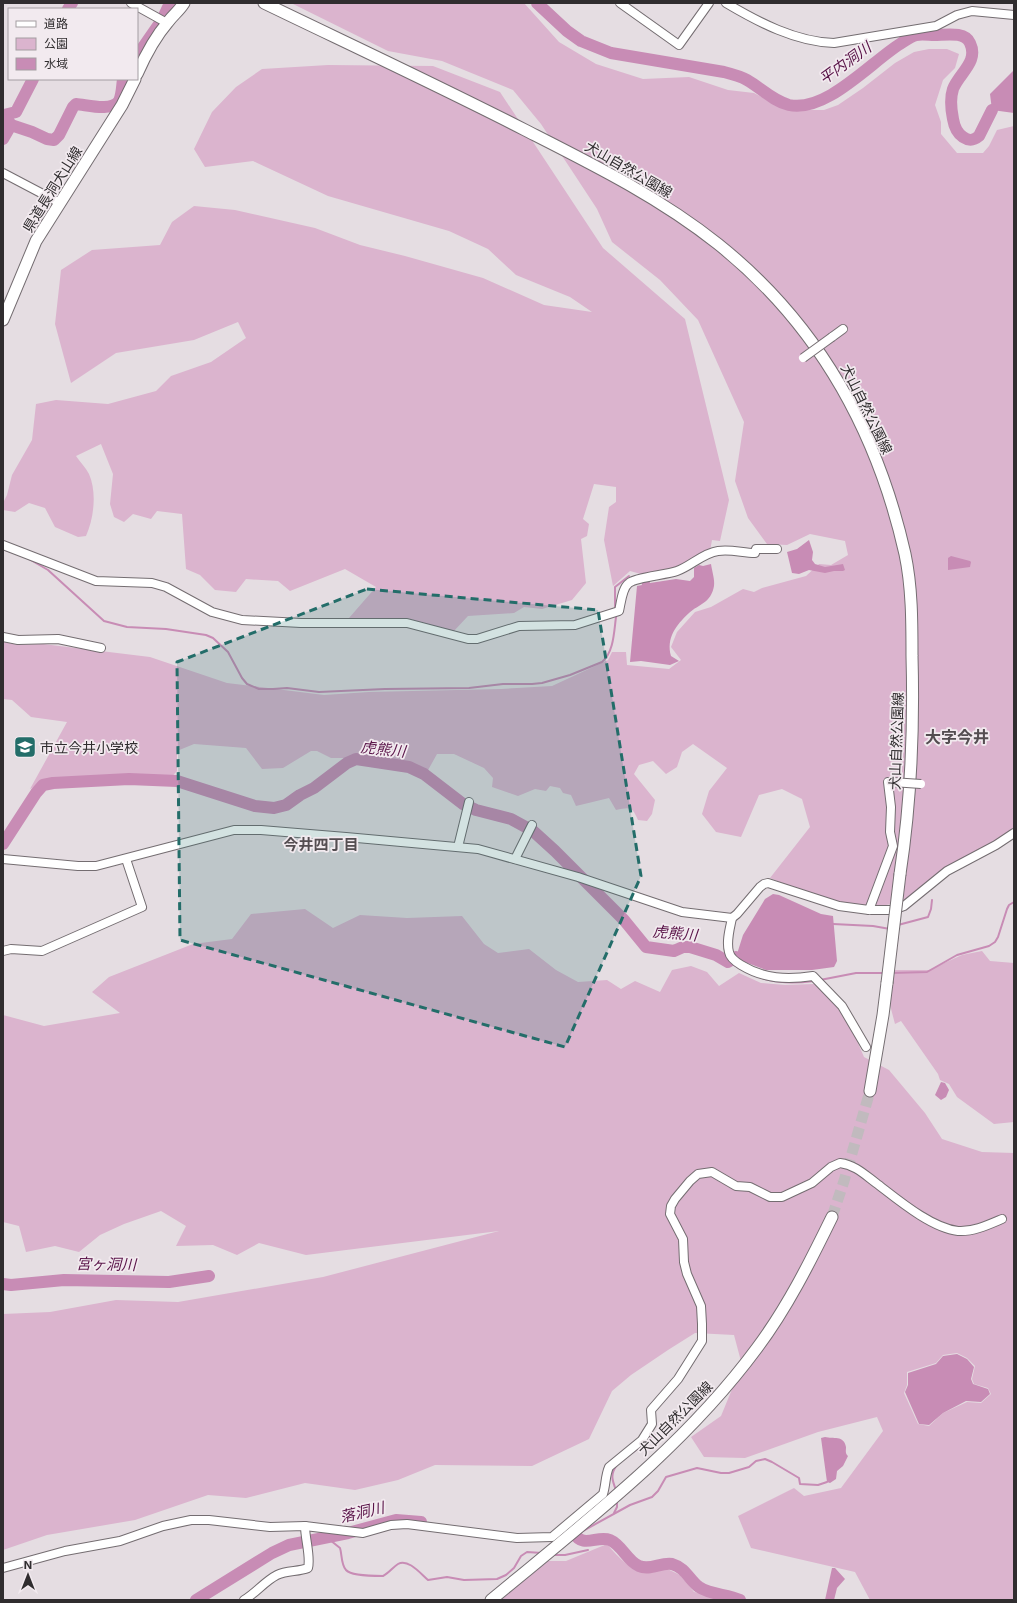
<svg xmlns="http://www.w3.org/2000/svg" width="1017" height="1603" font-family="Inter,'Noto Sans JP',sans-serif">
	<rect width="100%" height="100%" fill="#e5dde2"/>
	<g fill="#dbb4ce" fill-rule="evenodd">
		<path d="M 291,3 L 524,3 L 559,42 L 596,64 L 643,79 L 689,77 L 728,90 L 754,93 L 787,110 L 824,110 L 838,105 L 863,88 L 895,63 L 914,52 L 929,49 L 947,49 L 959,54 L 955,68 L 943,80 L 935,105 L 941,122 L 941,134 L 957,153 L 983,153 L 989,146 L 997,130 L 1014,126 L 1014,829 L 906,901 L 876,907 L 840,904 L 804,892 L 770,878 L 810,827 L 802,799 L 782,789 L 759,795 L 741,837 L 716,832 L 702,814 L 709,791 L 727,768 L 693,744 L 682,752 L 677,767 L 666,774 L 653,761 L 639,765 L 634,774 L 655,800 L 652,814 L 647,821 L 638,820 C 632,806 630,807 616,810 L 609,798 L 576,806 L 571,795 L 563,793 L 560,788 L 550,786 L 546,791 L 535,789 L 518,796 L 492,787 L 493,778 L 484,768 L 454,754 L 437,754 L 427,772 L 413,766 L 366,758 L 331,758 L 317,751 L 311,751 L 283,768 L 262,769 L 246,748 L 194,744 L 177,751 L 177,771 L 170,779 L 105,778 L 49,780 L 30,789 L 67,722 L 31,717 L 12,700 L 3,699 L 3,642 L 18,645 L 43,644 L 150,657 L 227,683 L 324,695 L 369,692 L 501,689 L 552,686 L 608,660 L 612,652 L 626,652 L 627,665 L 669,669 L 681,660 L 671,647 L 677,632 L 695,612 L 711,607 L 743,589 L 754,592 L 762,588 L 806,576 L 819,564 L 831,565 L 848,555 L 845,541 L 810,534 L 787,545 L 767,544 L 748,518 L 735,481 L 744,422 L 698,320 L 660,280 L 612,242 L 597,209 L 578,180 L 541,124 L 513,90 L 442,61 L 388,51 Z"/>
		<path d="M 328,65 L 433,66 L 500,92 L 603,248 L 685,319 L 729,500 L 720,541 L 712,540 L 710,551 L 678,568 L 648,576 L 630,571 L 613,586 L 604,540 L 609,507 L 616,502 L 616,487 L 594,484 L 583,519 L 589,524 L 587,536 L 581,539 L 586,583 L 572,600 L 542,609 L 524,607 L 514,613 L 468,616 L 453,632 L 407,618 L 349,618 L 376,587 L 345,569 L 290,591 L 278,581 L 246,579 L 236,592 L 215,590 L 200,575 L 186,569 L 182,514 L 157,511 L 151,519 L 133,514 L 124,522 L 114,517 L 110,504 L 113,474 L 101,444 L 76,456 C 80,462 86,468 89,474 C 97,492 94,518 86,536 L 78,537 L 55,527 L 45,508 L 29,503 L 15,512 L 3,510 L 3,503 L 7,495 L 12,475 L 32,440 L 36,404 L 56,400 L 108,404 L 156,391 L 171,376 L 211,362 L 246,338 L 238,322 L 194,340 L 116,353 L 71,383 L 55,324 L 61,270 L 92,250 L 160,245 L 172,222 L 194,206 L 235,210 L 315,228 L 360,245 L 405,256 L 483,278 L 544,305 L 592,312 L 570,297 L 516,275 L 488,249 L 449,231 L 328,196 L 253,161 L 205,167 L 194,149 L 212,112 L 236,87 L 262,69 Z"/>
		<path d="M 305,909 L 333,928 L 360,915 L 407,918 L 462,916 L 484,944 L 498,953 L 529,949 L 556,970 L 578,982 L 607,980 L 621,989 L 635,981 L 660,992 L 672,970 L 691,966 L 707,972 L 719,986 L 739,973 L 761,983 L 785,985 L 814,984 L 828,995 L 849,1022 L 864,1057 L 889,1070 L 925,1113 L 942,1139 L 982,1152 L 1014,1153 L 1014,1600 L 870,1600 L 855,1572 L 751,1548 L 738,1516 L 794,1488 L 804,1496 L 841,1488 L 883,1431 L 877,1417 L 818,1432 L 745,1458 L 704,1457 L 691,1437 L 721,1416 L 742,1365 L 734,1335 L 695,1333 L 668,1350 L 631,1375 L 612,1391 L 589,1439 L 532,1466 L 435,1465 L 398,1480 L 355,1490 L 305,1483 L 246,1498 L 208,1495 L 135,1520 L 47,1535 L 3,1550 L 3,1314 L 50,1312 L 116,1300 L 178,1302 L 323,1277 L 499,1231 L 306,1255 L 259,1243 L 237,1255 L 213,1245 L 176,1246 L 186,1226 L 161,1211 L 124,1224 L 100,1235 L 79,1252 L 55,1246 L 26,1252 L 19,1226 L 3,1222 L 3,1015 L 44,1026 L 120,1013 L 92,992 L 109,977 L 193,944 L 232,939 L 251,914 ZM 957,1353 L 967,1358 L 975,1366 L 972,1379 L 974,1384 L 988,1388 L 991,1394 L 981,1403 L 967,1402 L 943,1413 L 929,1426 L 918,1424 L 904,1393 L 907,1385 L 907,1372 L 936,1363 L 943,1355 Z"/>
		<path d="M 982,951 L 990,961 L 1014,963 L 1014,1122 L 994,1124 L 957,1097 L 949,1084 L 940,1080 L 938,1074 L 901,1021 L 895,1024 L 890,1005 L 895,970 L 929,970 L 962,955 Z"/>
		<path d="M 607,1544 C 625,1565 633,1574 661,1566 L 680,1575 L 694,1592 L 726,1598 L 728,1600 L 500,1600 L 548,1561 L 566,1561 Z"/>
	</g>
	<g fill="#c88cb5">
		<path d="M 1014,70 L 1014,113 L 992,110 L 990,94 Z"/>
		<path d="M 809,540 L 813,552 L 812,560 L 815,564 L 825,567 L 843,564 L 845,570 L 843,571 L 834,571 L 825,573 L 809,570 L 799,574 L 792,573 L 787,552 L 797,549 Z"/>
		<path d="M 951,556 L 970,561 L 971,562 L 970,567 L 948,570 L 948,558 Z"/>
		<path d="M 711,564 C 712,571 715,580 714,586 C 711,603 699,604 689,613 C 676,625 666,638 671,656 L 679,661 L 670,665 L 641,661 L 630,662 L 637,586 L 642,585 L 641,580 L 649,579 L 650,583 L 676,579 L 690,581 L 694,577 L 694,568 L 699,565 L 703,566 Z"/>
		<path d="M 773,894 L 779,895 L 821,914 L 833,916 L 837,961 L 834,967 L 812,970 L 766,970 L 737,959 L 735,955 L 737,954 L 743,935 L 765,899 Z"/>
		<path d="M 941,1082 L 945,1083 L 949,1090 L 946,1097 L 941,1100 L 935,1095 Z"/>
		<path d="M 957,1354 L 967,1359 L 974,1367 L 971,1379 L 973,1384 L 988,1389 L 990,1394 L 981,1402 L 966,1401 L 943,1413 L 929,1425 L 919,1424 L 905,1392 L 908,1385 L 908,1373 L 936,1364 L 943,1356 Z"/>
		<path d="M 825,1437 C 833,1439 844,1435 846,1447 C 846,1451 845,1453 848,1456 L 843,1466 L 837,1471 L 836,1479 L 830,1483 L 827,1482 L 821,1438 Z"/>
		<path d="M 832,1568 L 835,1568 L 845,1579 L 837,1588 L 834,1600 L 825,1600 Z"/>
	</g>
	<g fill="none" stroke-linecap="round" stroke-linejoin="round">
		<g stroke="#c88cb5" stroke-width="2">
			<path d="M 3,113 L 4,115"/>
			<path d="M 3,549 L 14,553"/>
			<path d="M 29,559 L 48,570 L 104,621 L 127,627 L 166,629 L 206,635 L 213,638 L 228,652 L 242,678 L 247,684 L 259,689 L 273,689 L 287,688 L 319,692 L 385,689 L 469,688 L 503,684 L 532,684 L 542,683 L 570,675 L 602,662 C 614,652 614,631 616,617"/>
			<path d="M 615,607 L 615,587 L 629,576"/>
			<path d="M 833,924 L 873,926 L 890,929"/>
			<path d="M 898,925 L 928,917 L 931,909 L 932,900"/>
			<path d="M 728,962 C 760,980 776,986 814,981"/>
			<path d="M 891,973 L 927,972 L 957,955 L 989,946 L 995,942 L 998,937 L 1007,909 L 1009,905 L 1014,902"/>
			<path d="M 820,980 L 856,973 L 885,973"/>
			<path d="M 632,1453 L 657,1433"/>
			<path d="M 616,1490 C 612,1480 610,1474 617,1465"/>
			<path d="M 614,1513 L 617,1507 L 617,1500"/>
			<path d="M 581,1532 L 630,1505 L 652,1497 L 658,1491 L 666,1477 L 697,1468 L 721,1473 L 729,1473 L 749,1467 L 756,1461 L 765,1459 L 772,1462 L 799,1478 L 800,1484 L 818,1485 L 827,1482"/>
			<path d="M 316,1539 L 330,1540 L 340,1548 C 342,1554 341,1565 346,1570 C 351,1576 375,1576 383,1576 C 389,1573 393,1567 398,1564 C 408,1558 421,1574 428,1580 L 447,1577 L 464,1580 L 497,1579 L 506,1575 L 514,1568 L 521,1556 L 527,1552 L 542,1553"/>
			<path d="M 552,1555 L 565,1555 L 588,1550"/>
		</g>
		<g stroke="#c88cb5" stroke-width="12">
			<path d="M 537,3 L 567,31 L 581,41 L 611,53 L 724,72 C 732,74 740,76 747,80 C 761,88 773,101 789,105 C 826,113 871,62 900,44 C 905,41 911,36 916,35 C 922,34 929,35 934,35 C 945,35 965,31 970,43 C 979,62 959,73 953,89 C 950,98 951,109 953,119 C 954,125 957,133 963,137 C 969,141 973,141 979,136 L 992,110"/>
			<path d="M 68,9 L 72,3"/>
			<path d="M 137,56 L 162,20 L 170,3"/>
			<path d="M 4,115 L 11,125 L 32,132 L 47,139 L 54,140 L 59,135 L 73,107 L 76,104 C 88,105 111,112 119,101 C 122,95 122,86 123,79"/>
			<path d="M 4,115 L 16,112 L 33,79"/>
			<path d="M 3,139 L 11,125 L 7,120"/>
			<path d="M 3,844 L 36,793 L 43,785 L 53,783 L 129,779 L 177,781 L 255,806 L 274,808 L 286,805 L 300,795 L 314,788 L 347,763 L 356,759 L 409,767 L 424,774 L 463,804 L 476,810 L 511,819 L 533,831 L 555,851 L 624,920 L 646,947 L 674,951 L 683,947 L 690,947 L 716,955 L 728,962 L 736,957"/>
			<path d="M 3,1284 L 11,1285 L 64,1280 L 169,1282 L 209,1276"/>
			<path d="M 565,1533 L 574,1533 C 583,1549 597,1535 610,1540 C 622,1545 627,1561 639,1566 C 650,1571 661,1562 672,1564 C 686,1568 689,1580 699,1587 C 711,1595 727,1594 740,1600"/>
			<path d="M 196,1600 L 272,1553 L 289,1545 L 348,1533 L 396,1520 L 421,1522"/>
		</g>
		<path stroke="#c1babe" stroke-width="11" stroke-dasharray="11 5.5" stroke-linecap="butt" d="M 832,1217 L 844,1181 L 870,1091"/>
		<g stroke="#746d71" stroke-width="10">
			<g id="minor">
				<path d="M 131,3 L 167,23"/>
				<path d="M 620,3 L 679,45 L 709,3"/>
				<path d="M 726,3 C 758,22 796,42 834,43 L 936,26 L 957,15 L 972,11 L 1014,15"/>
				<path d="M 3,173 L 60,203"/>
				<path d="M 832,337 L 843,329"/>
				<path d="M 3,545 L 96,581 L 152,583 L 166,587 L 212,612 L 242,620 L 301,623 L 407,623 L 468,639 L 477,639 L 519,626 L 575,625 L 619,611 C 621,603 622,588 629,583 C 636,577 666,575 677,571 C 691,566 703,553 718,551 C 731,549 743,553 755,553 L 756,549 L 777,549"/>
				<path d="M 3,637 L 18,640 L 58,639 L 101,648"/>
				<path d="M 458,847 L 469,802"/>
				<path d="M 3,859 L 78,866 L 96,866 L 234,830 L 261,830 L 346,837 L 478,849 L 578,877 L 682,912 L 732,918"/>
				<path d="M 515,859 L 532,825"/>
				<path d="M 869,910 L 893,846 L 890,832 L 891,807 L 888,782 L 892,782"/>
				<path d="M 3,951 L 11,949 L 42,951 L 142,907 L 126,859"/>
				<path d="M 866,1047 L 842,1006 L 813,976 C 787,980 764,979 741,965 C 736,962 730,958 729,952 C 726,941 730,928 732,918 L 737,914 L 760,887 L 764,884 L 768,883 L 839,906 L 869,910 L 893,910 L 904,906 L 947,871 L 996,845 L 1014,833"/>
				<path d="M 3,1568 L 65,1551 L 120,1541 L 163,1526 L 191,1520 L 209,1520 L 270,1527 L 305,1526 L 363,1533 L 391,1525 L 407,1524 L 517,1538 L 552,1537 L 603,1494 C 606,1485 605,1476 609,1467 L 642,1440 L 652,1424 L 651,1410 L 678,1379 L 702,1341 L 702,1324 L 701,1306 L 687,1274 L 684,1262 L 683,1239 L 670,1214 L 671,1206 L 675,1199 L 690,1181 L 698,1174 L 712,1172 L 736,1186 L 750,1187 L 770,1197 L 782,1197 L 812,1183 L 831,1167 L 840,1163 C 855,1165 864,1174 876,1183 C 897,1199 931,1228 958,1231 C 973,1232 988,1225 1002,1219"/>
				<path d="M 244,1600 C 256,1593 265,1581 277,1575 C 287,1570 298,1572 308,1568 C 311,1557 305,1539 305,1526"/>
			</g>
		</g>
		<g stroke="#746d71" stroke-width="13">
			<g id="secondary">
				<path d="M 264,3 C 351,45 439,86 525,130 C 592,164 659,197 718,244 C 818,324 877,430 905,554 C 912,587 912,622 912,656 C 914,729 911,802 900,874"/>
				<path d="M 137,74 C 145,56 155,37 168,22 C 173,15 179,11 184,3"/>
				<path d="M 3,320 L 36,241 L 122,105 L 135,79"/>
				<path d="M 870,1091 L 883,1015 L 887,983"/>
				<path d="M 491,1600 C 585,1522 684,1447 757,1348 C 787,1308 810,1262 832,1217"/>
			</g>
		</g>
		<use href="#minor" stroke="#fff" stroke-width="8"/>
		<use href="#secondary" stroke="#fff" stroke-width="11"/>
		<g stroke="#746d71" stroke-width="10" stroke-linecap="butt">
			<g id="minor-bridge">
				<path d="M 803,358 L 832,337"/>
				<path d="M 892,782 L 921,784"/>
			</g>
		</g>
		<g stroke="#746d71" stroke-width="13" stroke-linecap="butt">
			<path id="secondary-bridge" d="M 887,983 L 900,874"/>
		</g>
		<use href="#minor-bridge" stroke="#fff" stroke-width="8"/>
		<use href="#secondary-bridge" stroke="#fff" stroke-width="11"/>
	</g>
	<path fill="#236d69" fill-opacity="0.2" stroke="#236d69" stroke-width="3" stroke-dasharray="8 5" stroke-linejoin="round" d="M 367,589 L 598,610 L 641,876 L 565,1047 L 180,940 L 177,662 Z"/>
	<defs>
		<g id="school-square" transform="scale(1.15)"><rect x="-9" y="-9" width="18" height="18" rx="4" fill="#236d69" stroke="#f2eaef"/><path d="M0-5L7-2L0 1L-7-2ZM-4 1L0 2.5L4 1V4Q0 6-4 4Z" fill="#fff"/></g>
	</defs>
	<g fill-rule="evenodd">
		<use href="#school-square" x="25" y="747"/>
	</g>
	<g text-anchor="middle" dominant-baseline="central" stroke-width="3.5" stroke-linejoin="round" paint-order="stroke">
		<g font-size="14" fill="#302d2f" stroke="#f2eaef">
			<text transform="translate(629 169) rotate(30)">犬山自然公園線</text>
			<text transform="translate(52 189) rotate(-58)">県道長洞犬山線</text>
			<text transform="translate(867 409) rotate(64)">犬山自然公園線</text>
			<text transform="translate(896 741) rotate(-88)">犬山自然公園線</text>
			<text transform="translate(675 1418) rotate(-45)">犬山自然公園線</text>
		</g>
		<g font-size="14" fill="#302d2f" stroke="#f2eaef" text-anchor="start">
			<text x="40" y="747">市立今井小学校</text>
		</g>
		<g font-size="15" font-style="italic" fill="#591348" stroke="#f2eaef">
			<text transform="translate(845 63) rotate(-36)">平内洞川</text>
			<text transform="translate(383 749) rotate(6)">虎熊川</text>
			<text transform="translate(675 933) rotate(5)">虎熊川</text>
			<text transform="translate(106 1264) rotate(1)">宮ヶ洞川</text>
			<text transform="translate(362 1512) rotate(-13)">落洞川</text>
		</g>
		<g font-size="15" font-weight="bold" fill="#544d51" stroke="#f2eaef">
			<text x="321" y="844">今井四丁目</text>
		</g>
		<g font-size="16" font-weight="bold" fill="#544d51" stroke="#f2eaef">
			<text x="957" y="737">大字今井</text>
		</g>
	</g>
	<rect width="1017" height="1603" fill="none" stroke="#302d2f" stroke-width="8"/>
	<rect x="8" y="8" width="130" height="72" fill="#f2eaef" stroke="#a49ea2"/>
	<rect x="16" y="21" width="20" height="6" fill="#ffffff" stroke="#a49ea2"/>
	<text x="44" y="28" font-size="12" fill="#302d2f">道路</text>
	<rect x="16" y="38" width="20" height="12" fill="#dbb4ce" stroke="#a49ea2"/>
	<text x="44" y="48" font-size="12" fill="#302d2f">公園</text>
	<rect x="16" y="58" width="20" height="12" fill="#c88cb5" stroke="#a49ea2"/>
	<text x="44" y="68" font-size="12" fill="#302d2f">水域</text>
	<g transform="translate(28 1575)" stroke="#f2eaef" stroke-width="3" paint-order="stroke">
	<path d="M0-3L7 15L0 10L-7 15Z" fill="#302d2f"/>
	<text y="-6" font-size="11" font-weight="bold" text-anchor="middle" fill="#302d2f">N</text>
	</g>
</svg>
